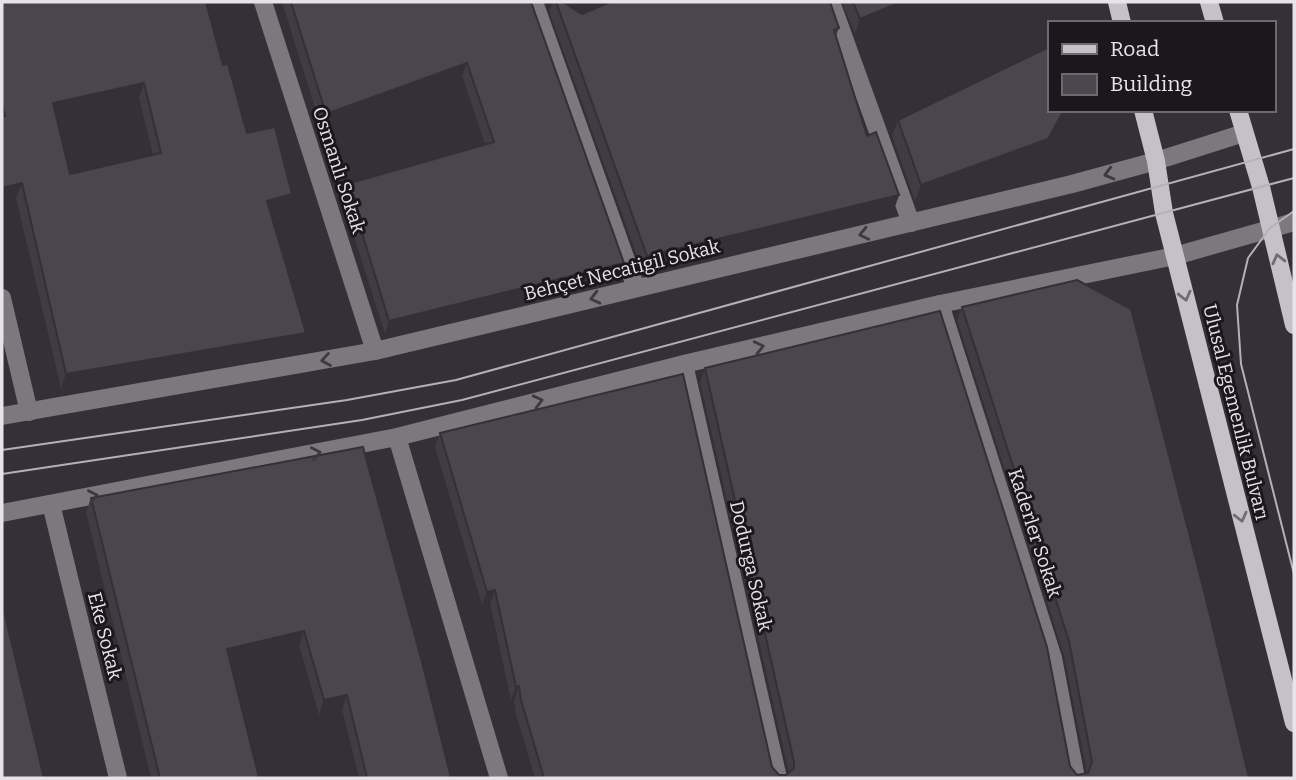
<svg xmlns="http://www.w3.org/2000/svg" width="1296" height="780" font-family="Bitter,serif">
	<rect width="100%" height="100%" fill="#333037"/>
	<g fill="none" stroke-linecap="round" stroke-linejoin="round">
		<g stroke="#7b797d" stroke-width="18">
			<path d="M 263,2 L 375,351"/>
			<path d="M 534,2 L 636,288"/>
			<path d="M 831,2 L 911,223"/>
			<path d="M 2,298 L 29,412"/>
			<path d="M 940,304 L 1053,658 L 1076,778"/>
			<path d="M 684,364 L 778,778"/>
			<path d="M 2,416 L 375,351 L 1072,184 L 1156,161 L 1244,133"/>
			<path d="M 397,437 L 499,778"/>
			<path d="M 51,504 L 118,778"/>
			<path d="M 2,513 L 397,437 L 684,364 L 940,304 L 1175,256 L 1294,222"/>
		</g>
		<g stroke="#c4c1c9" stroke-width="18">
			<path d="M 1117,2 L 1122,23"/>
			<path d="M 1209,2 L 1215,23"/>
			<path d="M 1143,110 L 1156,161 L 1164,213 L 1294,723"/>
			<path d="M 1238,110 L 1261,187 L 1294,325"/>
		</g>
		<g stroke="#b4b1b6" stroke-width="2">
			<path d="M 1294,211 L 1270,228 L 1248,258 L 1237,305 L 1241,364 L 1294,574"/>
			<path d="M 2,450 L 347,400 L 456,380 L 1294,149"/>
			<path d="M 2,474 L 362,420 L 462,400 L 1294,178"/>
		</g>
	</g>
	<g fill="#3f3c43" fill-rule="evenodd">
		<path d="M 2,2 L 223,65 L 247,133 L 292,194 L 287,209 L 271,213 L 301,347 L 61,388 L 16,198 L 2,201 ZM 139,98 L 153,155 L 70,174 L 56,116 Z"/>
		<path d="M 282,2 L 531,2 L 624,263 L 620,276 L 385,334 L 342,198 L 347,184 L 485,144 L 462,76 L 321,127 Z"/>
		<path d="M 553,2 L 563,2 L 582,14 L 839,28 L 836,36 L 867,136 L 899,195 L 894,209 L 642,270 L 549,11 Z"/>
		<path d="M 842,2 L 929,2 L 855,34 Z"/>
		<path d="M 898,120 L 1042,155 L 915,201 L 892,136 Z"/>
		<path d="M 962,307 L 1249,778 L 535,778 L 516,714 L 514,700 L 511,700 L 490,604 L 482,605 L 435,447 L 440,433 L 779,775 L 786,775 L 789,773 L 700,382 L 705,368 L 1077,775 L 1087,773 L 1064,655 L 957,320 Z"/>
		<path d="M 91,498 L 421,658 L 451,778 L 359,778 L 342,709 L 319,715 L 299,645 L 230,661 L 259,778 L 151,778 L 86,512 Z"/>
	</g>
	<g fill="#333137">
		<path d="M 901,2 L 929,2 L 855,34 L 860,19 Z"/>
		<path d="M 467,63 L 462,76 L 321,127 L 326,114 Z"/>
		<path d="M 144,83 L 139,98 L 48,118 L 53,103 Z"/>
		<path d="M 1064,110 L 1068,110 L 1042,155 L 915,201 L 921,185 Z"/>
		<path d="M 22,183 L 16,198 L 2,201 L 2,188 Z"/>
		<path d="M 292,194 L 287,209 L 262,215 L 267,201 Z"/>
		<path d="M 899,195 L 894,209 L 642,270 L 647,256 Z"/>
		<path d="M 624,263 L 620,276 L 385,334 L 389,321 Z"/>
		<path d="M 306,333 L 301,347 L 61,388 L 66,374 Z"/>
		<path d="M 495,590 L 490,604 L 482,605 L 487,592 Z"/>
		<path d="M 304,631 L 299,645 L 222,663 L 227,649 Z"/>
		<path d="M 519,686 L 514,700 L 511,700 L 516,687 Z"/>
		<path d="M 347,695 L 342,709 L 319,715 L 324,700 Z"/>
	</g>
	<g fill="#49464e" stroke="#333137" stroke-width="2" fill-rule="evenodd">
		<path d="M 2,2 L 206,2 L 223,65 L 228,64 L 247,133 L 275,127 L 292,194 L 267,201 L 306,333 L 66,374 L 22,183 L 2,188 L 2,116 L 5,116 L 2,102 ZM 144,83 L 161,153 L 70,174 L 53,103 Z"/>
		<path d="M 291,2 L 531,2 L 624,263 L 389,321 L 347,184 L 494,142 L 467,63 L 326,114 Z"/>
		<path d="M 556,2 L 563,2 L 582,14 L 610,2 L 830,2 L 839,28 L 834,30 L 867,136 L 876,132 L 899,195 L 647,256 Z"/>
		<path d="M 853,2 L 901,2 L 860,19 Z"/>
		<path d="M 1049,47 L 1049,110 L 1064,110 L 1048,139 L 921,185 L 898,120 Z"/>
		<path d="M 1077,280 L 1131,309 L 1205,595 L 1249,778 L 544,778 L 521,700 L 519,686 L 516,687 L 495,590 L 487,592 L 440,433 L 683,374 L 772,767 L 779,775 L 786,775 L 794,768 L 794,762 L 705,368 L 940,311 L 1047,647 L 1070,766 L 1077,775 L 1088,773 L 1092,762 L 1069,641 L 962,307 Z"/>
		<path d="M 363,447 L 421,658 L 451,778 L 367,778 L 347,695 L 324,700 L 304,631 L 227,649 L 259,778 L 160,778 L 91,498 Z"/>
		<path d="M 2,603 L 44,778 L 2,778 Z"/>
	</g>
	<defs><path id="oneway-chevron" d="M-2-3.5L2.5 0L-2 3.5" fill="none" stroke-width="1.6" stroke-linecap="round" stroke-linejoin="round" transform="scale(1.75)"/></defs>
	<g stroke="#3c3a3e">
		<use href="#oneway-chevron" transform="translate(1109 174) rotate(165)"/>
		<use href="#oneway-chevron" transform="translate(864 234) rotate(167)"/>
		<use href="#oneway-chevron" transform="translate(595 298) rotate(166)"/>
		<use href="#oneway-chevron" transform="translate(759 347) rotate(-13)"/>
		<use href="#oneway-chevron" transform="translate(326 360) rotate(170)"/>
		<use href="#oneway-chevron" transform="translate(538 401) rotate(-14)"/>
		<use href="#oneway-chevron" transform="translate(316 453) rotate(-11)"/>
		<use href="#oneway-chevron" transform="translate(93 496) rotate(-11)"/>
	</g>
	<g stroke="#6f6c72">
		<use href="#oneway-chevron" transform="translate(1278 259) rotate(-104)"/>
		<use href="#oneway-chevron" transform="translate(1185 296) rotate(76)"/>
		<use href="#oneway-chevron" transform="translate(1241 517) rotate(76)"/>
	</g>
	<g text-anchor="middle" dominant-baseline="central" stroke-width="6" stroke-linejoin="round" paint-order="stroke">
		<g font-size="19" fill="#e6e4e8" stroke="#1a181c">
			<text transform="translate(339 170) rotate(72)">Osmanlı Sokak</text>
			<text transform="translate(622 270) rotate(-14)">Behçet Necatigil Sokak</text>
			<text transform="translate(1236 412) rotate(76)">Ulusal Egemenlik Bulvarı</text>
			<text transform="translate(1035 533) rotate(72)">Kaderler Sokak</text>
			<text transform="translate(751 566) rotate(77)">Dodurga Sokak</text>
			<text transform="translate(105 636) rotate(76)">Eke Sokak</text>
		</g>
	</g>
	<rect width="1296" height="780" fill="none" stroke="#e6e4e8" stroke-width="7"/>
	<rect x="1048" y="21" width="228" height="91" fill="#1a181c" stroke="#6c6a6e" stroke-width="2"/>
	<rect x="1062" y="44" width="35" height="10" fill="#c4c1c9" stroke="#6c6a6e" stroke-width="2"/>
	<text x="1110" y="56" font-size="21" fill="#e6e4e8">Road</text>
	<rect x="1062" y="74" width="35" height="21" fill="#49464e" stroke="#6c6a6e" stroke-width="2"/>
	<text x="1110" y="91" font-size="21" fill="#e6e4e8">Building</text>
</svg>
